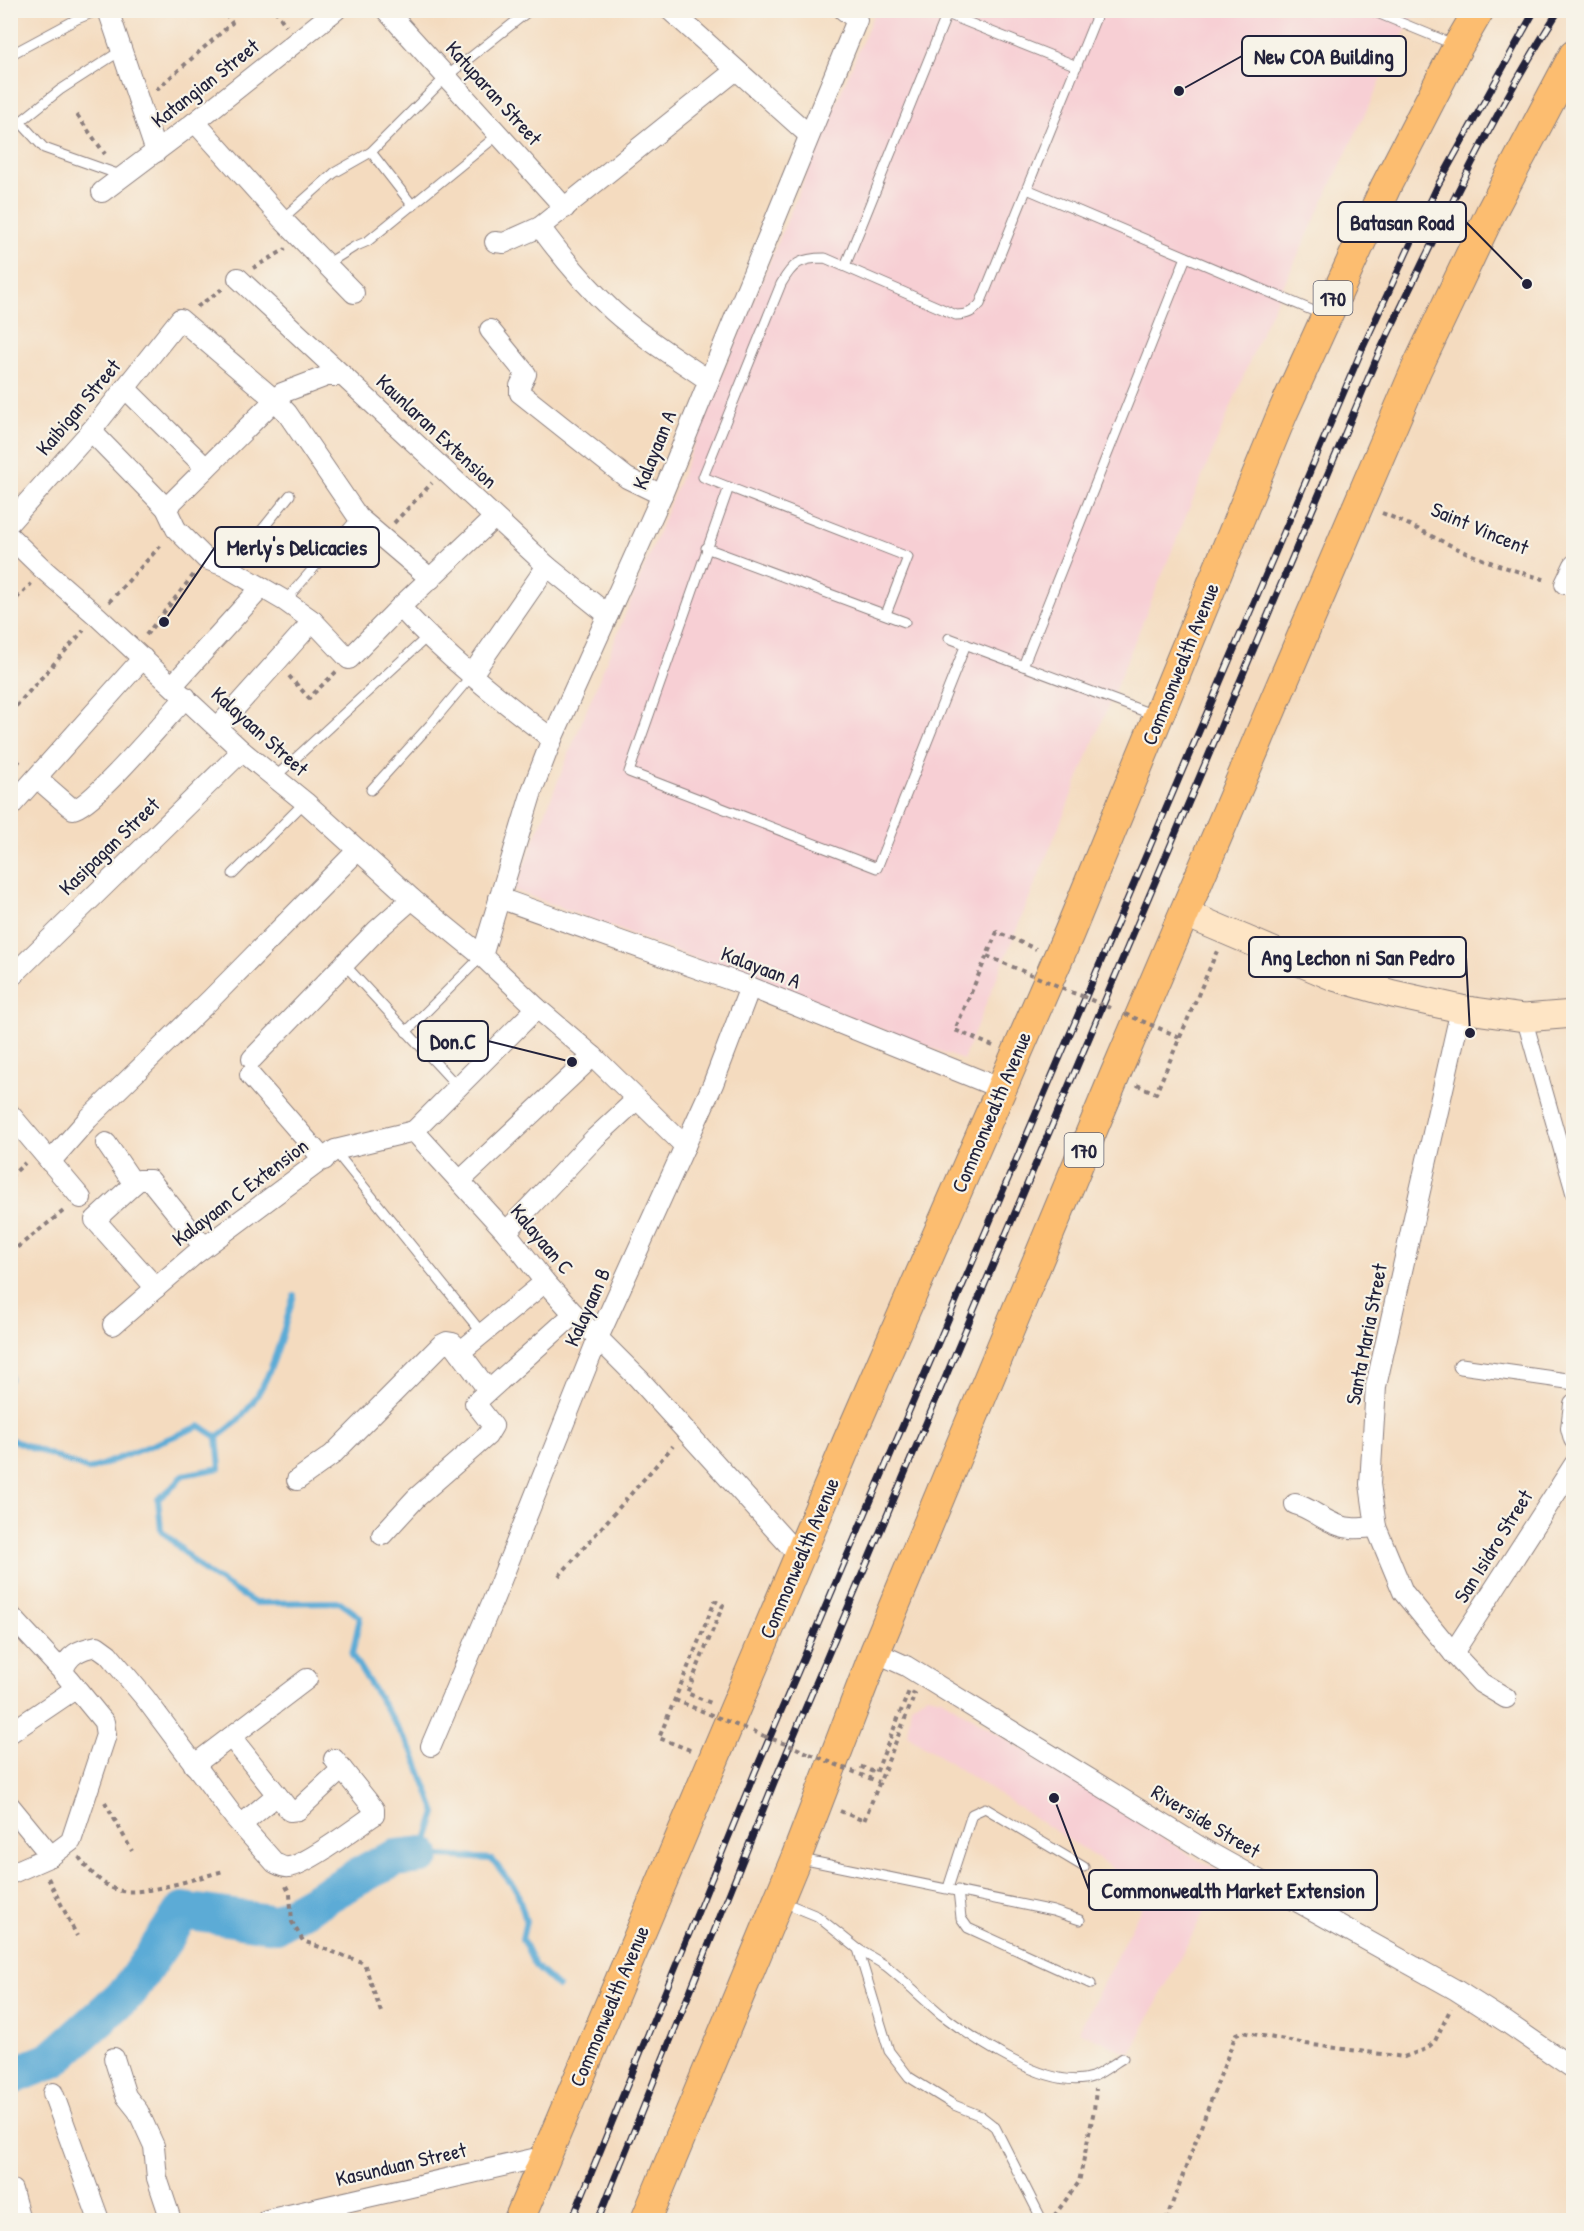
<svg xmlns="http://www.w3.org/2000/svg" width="1584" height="2231" font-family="'Patrick Hand',sans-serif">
	<rect width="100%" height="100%" fill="#f7f3e8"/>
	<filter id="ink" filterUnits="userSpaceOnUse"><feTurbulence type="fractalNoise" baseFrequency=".0167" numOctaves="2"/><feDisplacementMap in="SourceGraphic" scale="12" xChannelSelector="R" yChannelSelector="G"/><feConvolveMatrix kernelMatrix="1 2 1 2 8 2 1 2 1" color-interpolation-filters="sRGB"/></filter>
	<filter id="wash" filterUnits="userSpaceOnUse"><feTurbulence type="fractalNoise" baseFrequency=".008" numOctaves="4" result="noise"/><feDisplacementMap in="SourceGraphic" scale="24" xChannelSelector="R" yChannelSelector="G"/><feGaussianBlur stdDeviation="1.35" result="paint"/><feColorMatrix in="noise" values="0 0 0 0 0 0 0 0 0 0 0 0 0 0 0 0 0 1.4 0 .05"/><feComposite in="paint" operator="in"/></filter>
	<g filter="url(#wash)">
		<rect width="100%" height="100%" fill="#f4dbbf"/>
		<g fill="#f7cfd4">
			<path d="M 875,11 L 1417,11 L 1399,42 L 1262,331 L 963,1060 L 514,890 L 723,372 Z"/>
			<path d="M 927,1695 L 941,1698 L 1200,1861 L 1225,1872 L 1130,2054 L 1079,2031 L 1149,1892 L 907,1735 L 911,1705 Z"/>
		</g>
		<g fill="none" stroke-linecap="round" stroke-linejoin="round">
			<g stroke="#5babd6" stroke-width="6">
				<path d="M 10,1376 L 10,1379"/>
				<path d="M 217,1437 C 268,1404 277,1349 294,1295"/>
				<path d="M 10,1439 L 89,1470 L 200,1426 L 217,1437 L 220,1468 L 183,1475 L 176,1484 L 158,1499 L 161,1530 L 205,1572 L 255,1603 L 340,1602 L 360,1617 L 352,1655 L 414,1754 L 436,1813 L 422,1855 L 492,1859 L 517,1891 L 526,1921 L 522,1939 L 535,1966 L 558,1987"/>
			</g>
			<path stroke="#5babd6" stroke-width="38" d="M 10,2077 L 52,2060 L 129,1991 L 183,1911 L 276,1924 L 372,1869 L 396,1858 L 422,1855"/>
		</g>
	</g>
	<g filter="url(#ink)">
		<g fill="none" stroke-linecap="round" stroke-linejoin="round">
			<g stroke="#8b7e7d" stroke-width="11">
				<g id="service">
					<path d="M 943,10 L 947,14 L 1077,66"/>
					<path d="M 1370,10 L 1455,45"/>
					<path d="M 10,55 L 77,19 L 99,10"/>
					<path d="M 10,111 L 44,148 L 123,176"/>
					<path d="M 10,130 L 60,90 L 122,50"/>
					<path d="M 371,152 L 413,206"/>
					<path d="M 1027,189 L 1323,315"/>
					<path d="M 282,219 L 334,173 L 371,152 L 447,76 L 530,10"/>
					<path d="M 325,265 L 354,247 L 368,241 L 499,134"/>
					<path d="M 845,266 L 947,14"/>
					<path d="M 729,487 L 629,772 L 877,868 L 966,644"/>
					<path d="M 706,548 L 905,622"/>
					<path d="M 225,566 L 257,536 L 290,495"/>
					<path d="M 285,601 L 358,517"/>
					<path d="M 886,614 L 908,557 L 703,477 L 781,284 C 793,263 800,258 825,258 L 956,315 C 967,315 973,312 980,304 L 1099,10"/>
					<path d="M 949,638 L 1154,715"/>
					<path d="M 1023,666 L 1186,257"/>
					<path d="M 274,778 L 427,637"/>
					<path d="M 371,790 L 430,725 L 471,676"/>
					<path d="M 233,874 L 305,802"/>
					<path d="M 344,964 L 459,1088"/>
					<path d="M 406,1032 L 482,956"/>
					<path d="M 335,1151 L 482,1333"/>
					<path d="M 801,1859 L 1053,1911 L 1080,1920"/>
					<path d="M 948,1888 L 972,1814 L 985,1808 L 1084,1867"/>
					<path d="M 958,1890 L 961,1918 L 968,1928 L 1091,1984"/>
					<path d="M 783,1902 L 817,1916 L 858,1949 L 889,2051 L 909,2077 L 954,2105 L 981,2116 L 995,2127 L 1042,2220"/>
					<path d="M 858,1949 C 867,1955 877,1960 886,1966 C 905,1981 923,1999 942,2015 C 974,2039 1050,2092 1092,2077 C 1102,2073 1113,2064 1123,2058"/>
				</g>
			</g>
			<g stroke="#8b7e7d" stroke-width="17">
				<g id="pedestrian">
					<path d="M 1524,1018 L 1574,1194"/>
					<path d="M 1461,1366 L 1574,1382"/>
				</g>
			</g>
			<g stroke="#8b7e7d" stroke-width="22">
				<g id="minor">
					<path d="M 108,10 L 156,152"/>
					<path d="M 386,10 L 565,208"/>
					<path d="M 670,10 L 809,135"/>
					<path d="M 195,122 L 282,219 L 354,293"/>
					<path d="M 102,192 L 195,122 L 336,10"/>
					<path d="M 540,227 C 562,257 586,286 613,311 C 642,337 676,358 708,380"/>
					<path d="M 495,242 L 504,243 L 540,227 L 736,70"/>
					<path d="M 238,278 L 547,566 L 608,615"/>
					<path d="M 490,330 L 526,374 L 520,386 L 520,393 L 627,478 L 662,495"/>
					<path d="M 125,388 L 206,468"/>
					<path d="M 91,431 L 166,508 L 176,529 L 206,559 L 225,566 L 285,601 L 313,621 L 349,659 L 400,607 L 494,518"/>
					<path d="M 166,508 L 282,393 L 327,376 L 344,376"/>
					<path d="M 10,522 L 91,431 L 180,319 L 275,400 L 287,413 L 358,517 L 431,579"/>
					<path d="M 10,537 L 44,570 L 97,616 L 242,751 L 305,802 L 412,899 L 482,956 L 537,1008 L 593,1056 L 685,1146"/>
					<path d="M 1565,584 L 1574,565"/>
					<path d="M 400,607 C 446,657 498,698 552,739"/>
					<path d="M 471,676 L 547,566"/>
					<path d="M 173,685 L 261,588"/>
					<path d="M 218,727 L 313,621"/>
					<path d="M 38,779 L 69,806 L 73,809 C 92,807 168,716 186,697"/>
					<path d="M 10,807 L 143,658"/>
					<path d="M 499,898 L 750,987 L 1002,1089"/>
					<path d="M 482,956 L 533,788 L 552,739 L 662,495 L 857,20 L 844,10"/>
					<path d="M 10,978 L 242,751"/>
					<path d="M 1461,1009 L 1376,1386 L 1370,1484 L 1376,1527 L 1403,1592 L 1453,1653 L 1481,1683 L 1506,1698"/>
					<path d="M 252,1059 L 377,930 L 412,899"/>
					<path d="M 250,1075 L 324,1160"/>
					<path d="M 10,1114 L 81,1198"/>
					<path d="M 414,1131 L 506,1232 L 545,1282 L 574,1314 L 639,1379 L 800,1557"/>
					<path d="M 414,1131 L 537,1008"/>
					<path d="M 106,1143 L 134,1184"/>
					<path d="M 50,1162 L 88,1119 L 211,999 L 357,851"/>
					<path d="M 460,1181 L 593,1056"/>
					<path d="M 506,1232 L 595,1138 L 637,1099"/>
					<path d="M 156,1288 L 95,1220 L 134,1184 L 139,1180 L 150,1180 L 204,1247"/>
					<path d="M 113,1325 L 194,1255 L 335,1150 L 414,1131"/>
					<path d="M 460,1352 L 545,1282"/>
					<path d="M 1574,1404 L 1571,1428 L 1574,1439"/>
					<path d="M 297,1480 L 332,1455 L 441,1345 L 447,1342 L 453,1343 L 488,1390"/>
					<path d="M 1295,1504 C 1311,1508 1322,1520 1338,1525 C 1350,1530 1363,1528 1376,1527"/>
					<path d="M 382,1535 L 416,1498 L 487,1436 L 493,1426 L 475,1403 L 574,1314"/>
					<path d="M 10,1615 L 63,1672"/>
					<path d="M 875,1652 L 906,1666 L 1205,1850 L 1456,1990 L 1506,2022 L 1574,2069"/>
					<path d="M 1453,1653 L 1574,1465"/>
					<path d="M 10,1733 L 75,1689"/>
					<path d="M 231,1737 L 290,1811 L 298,1810 L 342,1769"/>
					<path d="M 431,1746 L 494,1598 L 598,1338 L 713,1084 L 750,987"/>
					<path d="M 194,1765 L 307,1679"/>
					<path d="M 10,1806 L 51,1856"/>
					<path d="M 241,1825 L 277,1795"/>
					<path d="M 10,1874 L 51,1856 L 71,1841 L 106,1735 L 104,1722 L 63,1672 C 67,1655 80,1649 97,1646 L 108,1654 L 145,1698 L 234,1817 L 275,1863 C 279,1865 284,1868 289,1867 C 306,1865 357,1827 374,1815 L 374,1809 L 334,1759"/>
					<path d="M 114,2058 L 126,2096 L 138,2111 L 154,2146 L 157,2178 L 171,2220"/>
					<path d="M 53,2093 L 99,2220"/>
					<path d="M 12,2190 L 20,2220"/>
					<path d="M 267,2220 L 546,2156"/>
				</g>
			</g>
			<g stroke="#8b7e7d" stroke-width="29">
				<path id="secondary" d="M 1184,913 L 1334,977 L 1393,994 L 1461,1009 L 1524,1018 L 1574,1014"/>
			</g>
			<g stroke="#8b7e7d" stroke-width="32">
				<g id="primary">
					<path d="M 519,2220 L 848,1441 L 1069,933 L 1283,412 L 1386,186 L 1458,46 L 1479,10"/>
					<path d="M 646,2220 L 796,1858 L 875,1652 L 1115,1075 L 1416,370 L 1491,212 L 1574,55"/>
				</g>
			</g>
			<g stroke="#8b7e7d" stroke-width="4" stroke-dasharray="4.5 4.5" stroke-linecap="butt">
				<path d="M 275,10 L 286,26"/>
				<path d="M 156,90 L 232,23 L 223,10"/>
				<path d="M 77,115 L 105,154"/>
				<path d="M 253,268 L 286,249"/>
				<path d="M 197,307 L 222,289"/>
				<path d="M 1382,513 C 1410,524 1436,539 1463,551 C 1490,563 1518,572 1547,580"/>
				<path d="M 394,523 L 432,483"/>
				<path d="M 109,602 L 163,543"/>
				<path d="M 10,605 L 31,584"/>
				<path d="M 146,635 L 195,573"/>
				<path d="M 289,676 L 309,698 L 337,671"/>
				<path d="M 10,713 L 84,630"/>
				<path d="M 10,754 L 23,766"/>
				<path d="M 1071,992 L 1082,996"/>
				<path d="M 993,1046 L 955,1030 L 997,932 L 1036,949"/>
				<path d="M 1137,1085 L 1156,1093 L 1217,951"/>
				<path d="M 10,1177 L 25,1163"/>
				<path d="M 10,1253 L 66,1209"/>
				<path d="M 559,1576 L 673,1446"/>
				<path d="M 753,1731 L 764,1736"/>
				<path d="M 796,1748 L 810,1754"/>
				<path d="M 690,1750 L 659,1738 L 715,1601 L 723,1605 L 687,1693 L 711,1703"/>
				<path d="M 105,1802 L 132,1851"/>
				<path d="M 840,1811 L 864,1821 L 915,1694 L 909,1691 L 876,1773 L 857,1765"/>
				<path d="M 79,1857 C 86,1868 104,1887 118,1890 C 142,1897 199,1877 224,1871"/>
				<path d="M 48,1878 L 77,1936"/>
				<path d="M 286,1886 L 290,1894 L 292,1922 L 303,1941 L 364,1963 L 381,2012"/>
				<path d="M 1054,2216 L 1079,2182 L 1094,2110 L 1096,2089"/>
				<path d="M 1166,2220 L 1236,2034 L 1242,2032 L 1306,2044 L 1404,2057 L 1426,2049 L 1435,2041 L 1451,2008"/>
			</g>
			<use href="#service" stroke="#fff" stroke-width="9"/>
			<use href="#pedestrian" stroke="#fff" stroke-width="15"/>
			<use href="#minor" stroke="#fff" stroke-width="20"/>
			<use href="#secondary" stroke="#fee5c5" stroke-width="27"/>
			<use href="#primary" stroke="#fcbd6f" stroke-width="30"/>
			<g stroke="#22223b" stroke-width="7">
				<g id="rail">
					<path d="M 572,2220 L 755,1772 L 1363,347 L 1438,185 L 1535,10"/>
					<path d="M 598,2220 L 775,1780 L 1378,355 C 1434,239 1489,120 1559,10"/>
				</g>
			</g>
			<use href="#rail" stroke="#f7f3e8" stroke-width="4.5" stroke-dasharray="14" stroke-linecap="butt"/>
			<g stroke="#8b7e7d" stroke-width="4" stroke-dasharray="4.5 4.5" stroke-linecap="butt">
				<path d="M 987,956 L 1070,991"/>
				<path d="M 1082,996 L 1110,1008"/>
				<path d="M 1125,1014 L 1180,1037"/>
				<path d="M 675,1700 L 746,1729"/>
				<path d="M 764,1736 L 796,1748"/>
				<path d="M 810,1754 L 879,1782"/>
			</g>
		</g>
	</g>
	<g text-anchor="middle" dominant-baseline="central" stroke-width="4.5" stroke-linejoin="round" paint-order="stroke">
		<g fill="#f7f3e8" stroke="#62616f" stroke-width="1.5">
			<rect x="1313.5" y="281" width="39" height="34" rx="4.5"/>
			<rect x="1064.5" y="1133" width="39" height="34" rx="4.5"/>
		</g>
		<g font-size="20" font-weight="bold" fill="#22223b">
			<text x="1333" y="298">170</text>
			<text x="1084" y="1150">170</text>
		</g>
		<g font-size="21" fill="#22223b" stroke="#f7f3e8">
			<text transform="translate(205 83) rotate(-38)">Katangian Street</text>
			<text transform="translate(494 93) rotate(48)">Katuparan Street</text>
			<text transform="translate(78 407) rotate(-50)">Kaibigan Street</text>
			<text transform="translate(437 431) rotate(43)">Kaunlaran Extension</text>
			<text transform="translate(654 450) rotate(-68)">Kalayaan A</text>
			<text transform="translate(1480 528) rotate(23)">Saint Vincent</text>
			<text transform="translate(1180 664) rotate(-68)">Commonwealth Avenue</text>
			<text transform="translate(260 731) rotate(42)">Kalayaan Street</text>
			<text transform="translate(109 846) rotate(-44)">Kasipagan Street</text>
			<text transform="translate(761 967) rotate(21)">Kalayaan A</text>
			<text transform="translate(991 1112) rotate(-67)">Commonwealth Avenue</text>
			<text transform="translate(240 1192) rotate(-37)">Kalayaan C Extension</text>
			<text transform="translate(542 1239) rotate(50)">Kalayaan C</text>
			<text transform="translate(587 1307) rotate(-66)">Kalayaan B</text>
			<text transform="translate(1366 1334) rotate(-79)">Santa Maria Street</text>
			<text transform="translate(1493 1546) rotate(-58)">San Isidro Street</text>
			<text transform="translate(799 1558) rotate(-67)">Commonwealth Avenue</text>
			<text transform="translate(1206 1821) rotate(31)">Riverside Street</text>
			<text transform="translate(609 2006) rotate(-67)">Commonwealth Avenue</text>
			<text transform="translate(401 2164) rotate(-13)">Kasunduan Street</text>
		</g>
	</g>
	<path fill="none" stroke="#22223b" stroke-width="2" d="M1179 91L1242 56M1527 284L1466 222M164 622L215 547M1470 1033L1466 957M572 1062L488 1041M1054 1798L1089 1890"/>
	<g fill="#22223b" stroke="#f7f3e8" stroke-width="2">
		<circle cx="1179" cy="91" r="6"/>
		<circle cx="1527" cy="284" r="6"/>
		<circle cx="164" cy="622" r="6"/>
		<circle cx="1470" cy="1033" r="6"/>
		<circle cx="572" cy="1062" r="6"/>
		<circle cx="1054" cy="1798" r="6"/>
	</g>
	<g fill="#f7f3e8" stroke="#22223b" stroke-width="2">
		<rect x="1242" y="36" width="164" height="40" rx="6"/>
		<rect x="1338" y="202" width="128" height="40" rx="6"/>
		<rect x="215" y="527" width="164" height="40" rx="6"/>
		<rect x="1249" y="937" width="217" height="40" rx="6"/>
		<rect x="418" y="1021" width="70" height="40" rx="6"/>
		<rect x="1089" y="1870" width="288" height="40" rx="6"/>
	</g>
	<g font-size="22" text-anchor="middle" font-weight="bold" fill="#22223b">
		<text x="1324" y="64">New COA Building</text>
		<text x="1402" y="230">Batasan Road</text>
		<text x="297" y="555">Merly's Delicacies</text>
		<text x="1358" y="965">Ang Lechon ni San Pedro</text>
		<text x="453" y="1049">Don.C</text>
		<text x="1233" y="1898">Commonwealth Market Extension</text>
	</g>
	<rect width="1584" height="2231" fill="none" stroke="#f7f3e8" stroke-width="36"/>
</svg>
